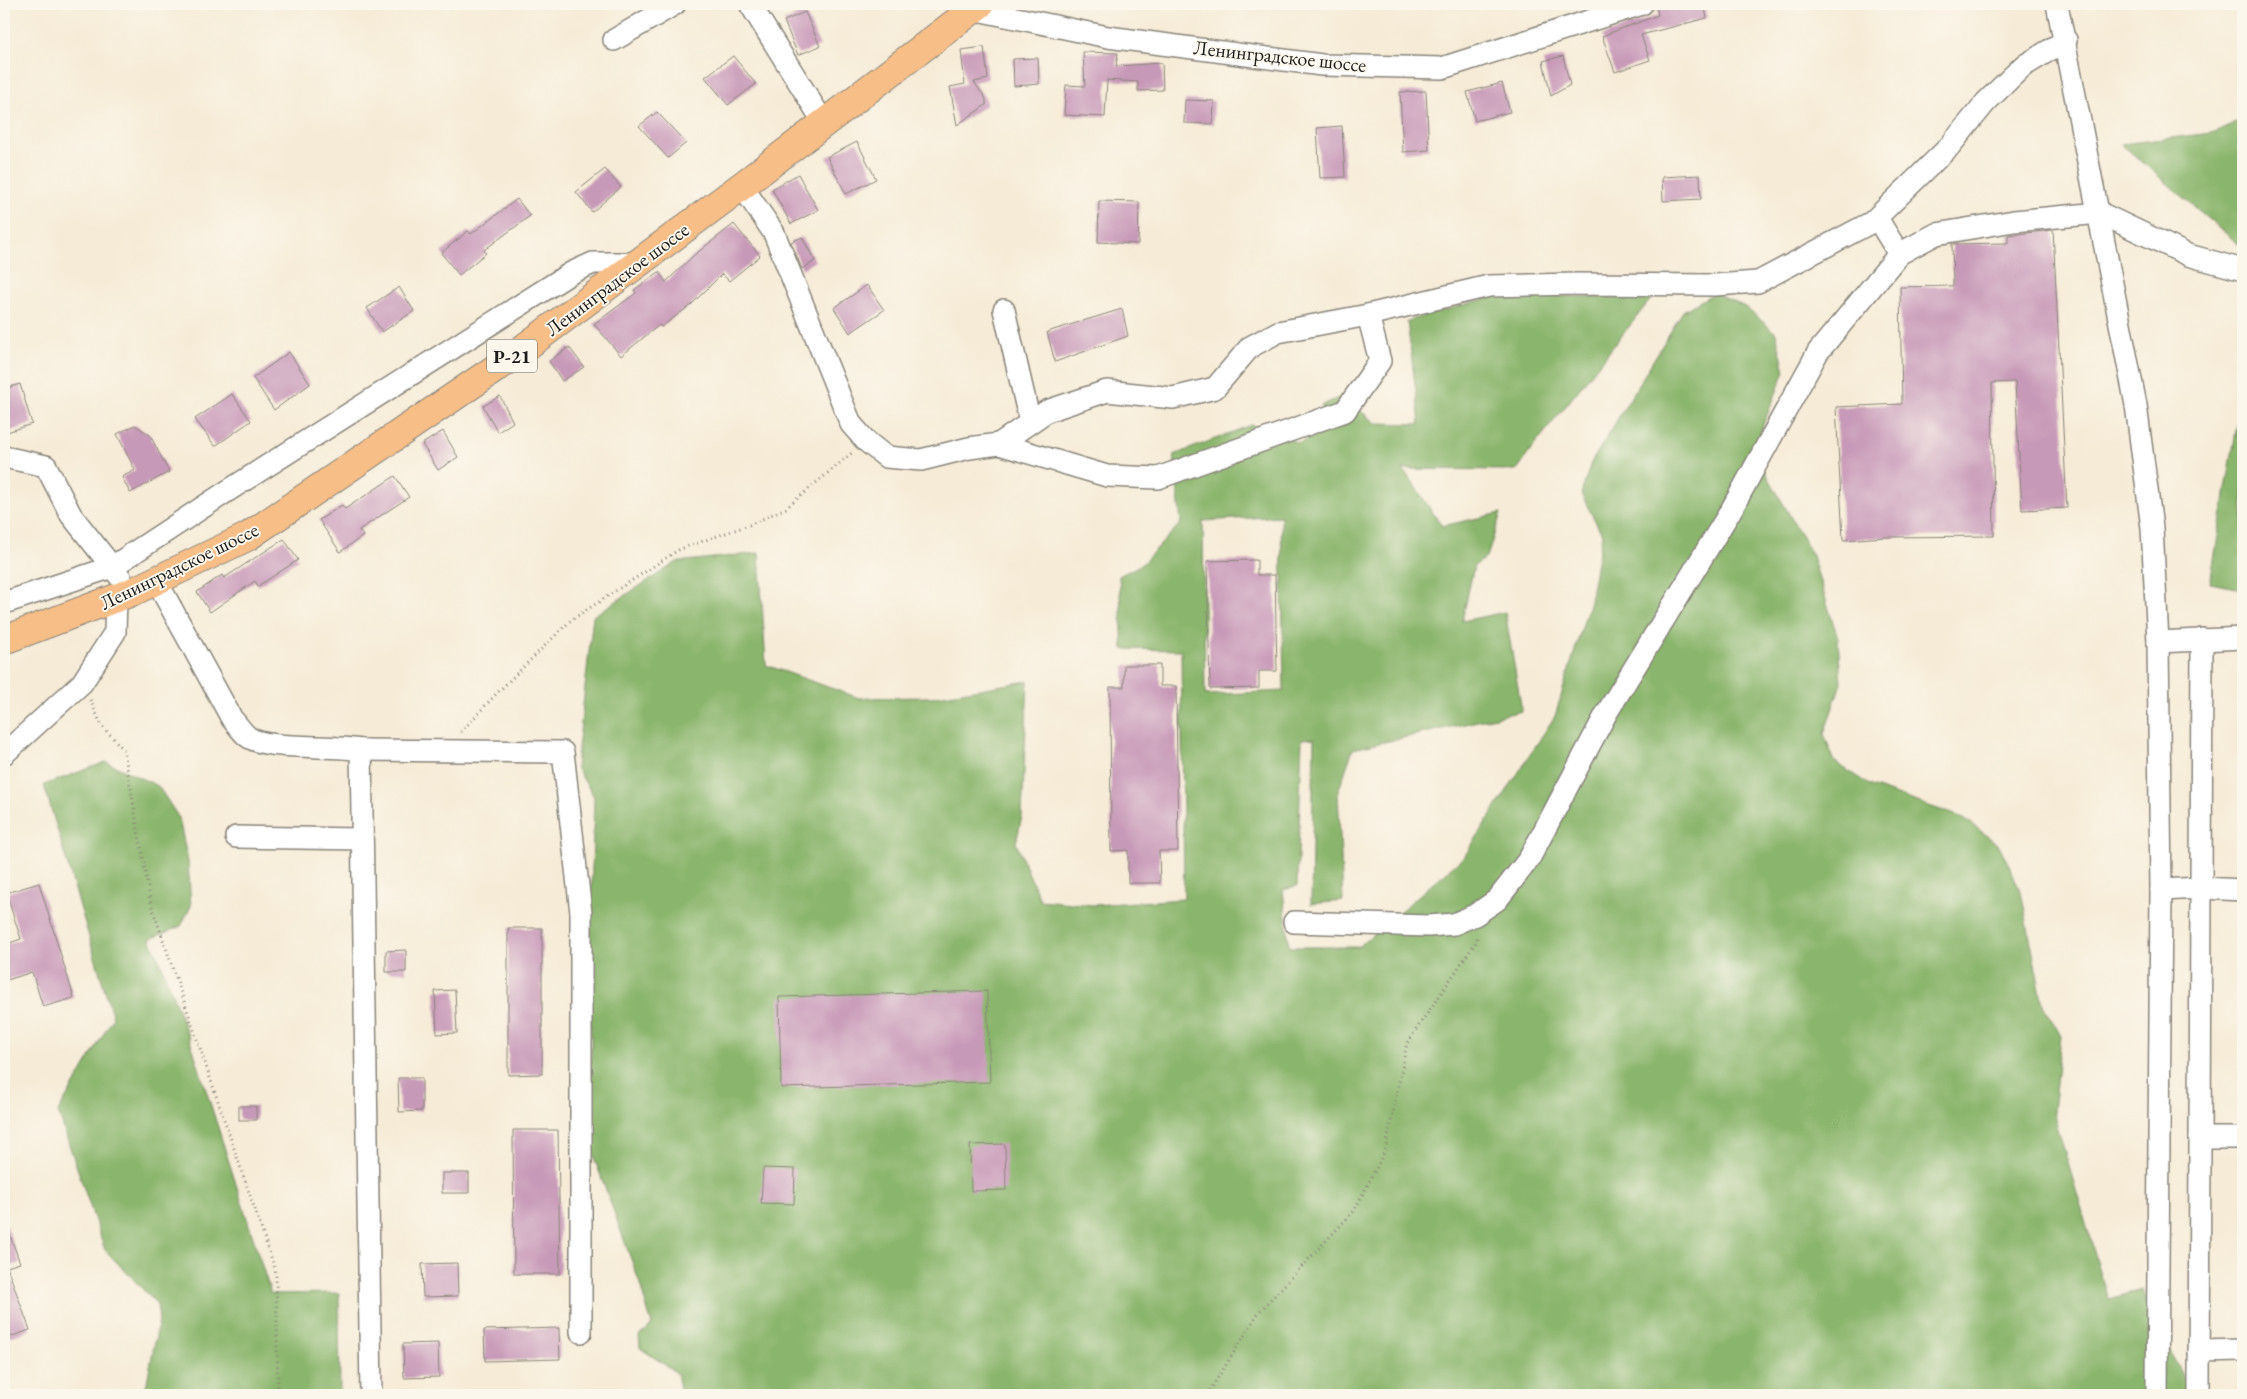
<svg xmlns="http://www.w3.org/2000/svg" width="2247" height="1399" font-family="'EB Garamond',serif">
	<rect width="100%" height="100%" fill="#fbf7ec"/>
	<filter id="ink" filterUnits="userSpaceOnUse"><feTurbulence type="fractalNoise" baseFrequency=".02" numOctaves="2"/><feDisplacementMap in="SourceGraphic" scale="10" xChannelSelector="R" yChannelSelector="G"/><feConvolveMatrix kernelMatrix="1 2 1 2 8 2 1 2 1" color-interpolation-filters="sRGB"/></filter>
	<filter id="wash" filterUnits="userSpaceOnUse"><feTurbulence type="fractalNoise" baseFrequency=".0096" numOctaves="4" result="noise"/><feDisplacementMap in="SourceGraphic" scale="20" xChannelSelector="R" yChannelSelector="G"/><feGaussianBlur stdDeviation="1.12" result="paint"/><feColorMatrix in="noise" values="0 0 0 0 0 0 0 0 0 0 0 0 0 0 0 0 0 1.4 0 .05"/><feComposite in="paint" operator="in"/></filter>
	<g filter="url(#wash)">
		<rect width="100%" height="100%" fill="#f6ebd7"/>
		<g fill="#8ab56c" stroke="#536844" fill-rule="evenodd">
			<path d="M 2243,119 L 2243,248 L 2121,144 L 2212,133 Z"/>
			<path d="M 1714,293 L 1745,307 L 1776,333 L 1785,371 L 1753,450 L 1811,553 L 1838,638 L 1841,683 L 1824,734 L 1835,762 L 1871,786 L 1964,818 L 1999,845 L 2021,891 L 2043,1005 L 2061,1036 L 2053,1112 L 2108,1299 L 2142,1290 L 2191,1395 L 681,1395 L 677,1373 L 640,1348 L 639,1336 L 652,1325 L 639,1281 L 592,1152 L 590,940 L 594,797 L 576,767 L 593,616 L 677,562 L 759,553 L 766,665 L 859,698 L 931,697 L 1028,681 L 1022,816 L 1016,843 L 1040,900 L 1093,905 L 1184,899 L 1181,650 L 1123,649 L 1119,576 L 1142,564 L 1181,523 L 1174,455 L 1251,425 L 1299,443 L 1333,429 L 1321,406 L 1342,396 L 1376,423 L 1420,424 L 1407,321 L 1502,294 L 1651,299 L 1533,447 L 1517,470 L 1403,469 L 1442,526 L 1501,513 L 1487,557 L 1474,566 L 1462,621 L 1505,612 L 1522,711 L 1353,749 L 1338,792 L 1343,901 L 1311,904 L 1314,738 L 1302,739 L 1297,886 L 1283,890 L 1289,947 L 1358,947 L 1464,857 L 1555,716 L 1590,601 L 1602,534 L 1581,494 L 1591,463 L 1683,311 ZM 1281,516 L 1284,691 L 1205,695 L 1203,521 Z"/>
			<path d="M 2243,390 L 2243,589 L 2210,583 Z"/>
			<path d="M 106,762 L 158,786 L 179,818 L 188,862 L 191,906 L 181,926 L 150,939 L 161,964 L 193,1049 L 271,1294 L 339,1293 L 340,1395 L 147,1395 L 146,1387 L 159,1320 L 157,1304 L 105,1250 L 58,1112 L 113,1018 L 44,785 Z"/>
		</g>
		<g id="blocks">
			<g fill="#c799b8">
				<path d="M 1666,4 L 1704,4 L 1707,18 L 1641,35 L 1650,60 L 1615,72 L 1602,36 L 1658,15 L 1656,6 Z"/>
				<path d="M 805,12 L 820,46 L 798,55 L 784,21 Z"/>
				<path d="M 984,47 L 988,79 L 974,82 L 986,99 L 986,105 L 957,125 L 950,87 L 965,84 L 961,50 Z"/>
				<path d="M 1083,52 L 1118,53 L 1116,66 L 1162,63 L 1163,90 L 1138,91 L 1138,82 L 1107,80 L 1105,117 L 1064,115 L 1066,85 L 1085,86 Z"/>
				<path d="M 733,56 L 756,84 L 728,105 L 705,77 Z"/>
				<path d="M 1563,56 L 1570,85 L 1551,96 L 1543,61 Z"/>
				<path d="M 1038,58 L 1039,84 L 1014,86 L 1013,59 Z"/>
				<path d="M 1502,83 L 1510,112 L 1475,121 L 1467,92 Z"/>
				<path d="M 1426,91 L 1429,150 L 1403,152 L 1400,92 Z"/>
				<path d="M 1185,100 L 1214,101 L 1213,124 L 1184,123 Z"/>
				<path d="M 657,112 L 686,143 L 668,158 L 639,126 Z"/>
				<path d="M 1342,126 L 1345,177 L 1320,178 L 1317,128 Z"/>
				<path d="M 857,142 L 876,179 L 846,194 L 827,157 Z"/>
				<path d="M 605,169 L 621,187 L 592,212 L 576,192 Z"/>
				<path d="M 798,174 L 818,210 L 791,224 L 772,189 Z"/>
				<path d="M 1700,175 L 1701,199 L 1663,201 L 1662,177 Z"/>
				<path d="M 517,199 L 530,216 L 484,250 L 486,253 L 459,275 L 441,253 L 468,231 L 471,234 Z"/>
				<path d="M 1099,201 L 1139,202 L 1138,244 L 1098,242 Z"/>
				<path d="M 734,224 L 760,256 L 729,281 L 722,274 L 691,305 L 661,327 L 659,325 L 621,356 L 594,324 L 636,293 L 634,290 L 659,272 L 666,282 L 693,256 Z"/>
				<path d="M 2053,230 L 2067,508 L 2022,510 L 2015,382 L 1992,383 L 1994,536 L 1885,537 L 1843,540 L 1836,407 L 1902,404 L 1900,287 L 1953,286 L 1952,244 L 2008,243 L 2008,235 Z"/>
				<path d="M 802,237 L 815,261 L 802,269 L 791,242 Z"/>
				<path d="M 867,285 L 884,310 L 850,333 L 834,308 Z"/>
				<path d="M 399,287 L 414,311 L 382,332 L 367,308 Z"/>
				<path d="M 1122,309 L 1128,336 L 1055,362 L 1047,332 Z"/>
				<path d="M 569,347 L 584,367 L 562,381 L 549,361 Z"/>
				<path d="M 289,352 L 310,384 L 274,410 L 253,378 Z"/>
				<path d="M 20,384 L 32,424 L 4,433 L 4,389 Z"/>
				<path d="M 232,394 L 251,421 L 215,446 L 195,419 Z"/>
				<path d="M 500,396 L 513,422 L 498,432 L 483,406 Z"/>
				<path d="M 135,425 L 150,435 L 169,472 L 130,493 L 122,477 L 135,470 L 117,434 Z"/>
				<path d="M 443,431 L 458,457 L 438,470 L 422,444 Z"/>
				<path d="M 395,476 L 409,497 L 359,530 L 363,536 L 340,552 L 319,520 L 342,505 L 345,509 Z"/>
				<path d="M 284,539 L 298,560 L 258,586 L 255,581 L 210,612 L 197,592 L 222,575 L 224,578 Z"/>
				<path d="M 1257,560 L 1257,575 L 1275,575 L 1277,671 L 1259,671 L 1259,688 L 1210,689 L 1207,561 Z"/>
				<path d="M 1124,665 L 1160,665 L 1160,686 L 1176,686 L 1178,851 L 1159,851 L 1160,883 L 1128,883 L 1128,850 L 1111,851 L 1110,687 L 1124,687 Z"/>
				<path d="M 39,883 L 74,998 L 43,1007 L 32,972 L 4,981 L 4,945 L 21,939 L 6,893 Z"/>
				<path d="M 508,928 L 542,928 L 542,1074 L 508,1075 Z"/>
				<path d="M 406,950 L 406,972 L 386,972 L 386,951 Z"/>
				<path d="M 455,990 L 457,1033 L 437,1034 L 435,991 Z"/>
				<path d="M 987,991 L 990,1082 L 781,1088 L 779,997 Z"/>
				<path d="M 398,1078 L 422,1078 L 422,1111 L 399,1112 Z"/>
				<rect x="239" y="1106" width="17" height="14"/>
				<path d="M 513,1130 L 558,1130 L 560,1274 L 514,1274 Z"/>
				<path d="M 1005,1144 L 1006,1190 L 971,1191 L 970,1145 Z"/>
				<path d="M 763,1168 L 795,1169 L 794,1204 L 761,1203 Z"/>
				<rect x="442" y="1173" width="27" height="20"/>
				<path d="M 6,1224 L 20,1263 L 7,1267 L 30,1330 L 4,1339 L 4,1225 Z"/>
				<path d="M 457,1263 L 458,1296 L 423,1297 L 422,1264 Z"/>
				<path d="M 559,1328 L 560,1359 L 485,1361 L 484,1330 Z"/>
				<path d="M 438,1343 L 439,1377 L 404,1378 L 403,1344 Z"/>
			</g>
		</g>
	</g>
	<g filter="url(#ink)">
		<use href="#blocks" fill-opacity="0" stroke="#89847a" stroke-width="1"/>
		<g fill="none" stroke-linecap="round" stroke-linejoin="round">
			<g stroke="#89847a" stroke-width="24">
				<g id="minor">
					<path d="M 750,4 L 824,123"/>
					<path d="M 2057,4 L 2136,405 L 2152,528 L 2158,642 L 2161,890 L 2157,1395"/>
					<path d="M 972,9 L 1108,37 L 1322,65 L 1442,68 L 1642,4"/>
					<path d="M 614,40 L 675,4"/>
					<path d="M 742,186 L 774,233 L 851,424 L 866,441 L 886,457 L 921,460 L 969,448 L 999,444 L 1107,476 L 1158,478 L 1345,411 L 1380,361 L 1368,315 L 1489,286 L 1578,284 L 1715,285 L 1758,282 L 1872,222 L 1949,147 L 1986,102 L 2022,67 L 2066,40"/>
					<path d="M 1899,254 L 1936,234 L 2014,221 L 2100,213 L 2188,255 L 2243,270"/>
					<path d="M 1004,310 L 1030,422"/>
					<path d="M 999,444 L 1047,411 L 1107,391 L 1173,398 L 1215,388 L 1250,347 L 1278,332 L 1368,315"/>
					<path d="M 4,457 L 46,466 L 71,515 L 120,577"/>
					<path d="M 156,580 L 232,719 C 237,724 241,731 247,736 C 264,751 334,744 361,750 L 371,1395"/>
					<path d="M 4,603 L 112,567 L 226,492 L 571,273 L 593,263 L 639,263"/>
					<path d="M 2158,642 L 2243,638"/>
					<path d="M 361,750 L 563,752 L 581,913 L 581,1332"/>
					<path d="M 4,754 L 82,683 L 115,632 L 116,598"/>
					<path d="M 236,837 L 362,839"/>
					<path d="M 2161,890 L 2201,888 L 2243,890"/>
					<path d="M 1294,922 L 1429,926 L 1454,924 L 1475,915 L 1497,900 L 1529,859 L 1606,714 L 1730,512 L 1818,352 L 1899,254 L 1877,218"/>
					<path d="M 2200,1138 L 2243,1138"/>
					<path d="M 2199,1351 L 2243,1350"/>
					<path d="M 2199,1395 L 2202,639"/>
				</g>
			</g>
			<g stroke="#89847a" stroke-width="30">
				<path id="major" d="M 4,640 L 132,592 L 247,537 L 508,360 L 747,182 L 980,4"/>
			</g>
			<g stroke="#89847a" stroke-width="3" stroke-dasharray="1 4" stroke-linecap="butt">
				<path d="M 90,700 L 102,726 L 124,750 L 151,904 L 276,1272 L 278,1395"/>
				<path d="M 461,732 L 497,693 L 571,620 L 680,549 L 749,525 L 786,508 L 853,452"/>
				<path d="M 1207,1395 L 1259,1312 L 1354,1211 L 1385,1151 L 1407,1043 L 1476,942 L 1477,935"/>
			</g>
			<use href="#minor" stroke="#fff" stroke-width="21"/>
			<use href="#major" stroke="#f7be87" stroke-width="28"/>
		</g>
	</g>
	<g text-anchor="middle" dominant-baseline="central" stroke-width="4" stroke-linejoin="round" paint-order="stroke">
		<rect fill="#fbf7ec" stroke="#5f5e5a" stroke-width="1" x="487" y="339.5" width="50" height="33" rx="4"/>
		<g font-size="19" font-weight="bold" fill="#1c1c1c">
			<text x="512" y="356">Р-21</text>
		</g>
		<g font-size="20" fill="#1c1c1c" stroke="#fbf7ec">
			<text transform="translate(1280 56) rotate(6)">Ленинградское шоссе</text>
			<text transform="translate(617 279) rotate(-37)">Ленинградское шоссе</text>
			<text transform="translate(179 566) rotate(-26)">Ленинградское шоссе</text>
		</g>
	</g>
	<rect width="2247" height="1399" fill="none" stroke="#fbf7ec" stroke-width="20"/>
</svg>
